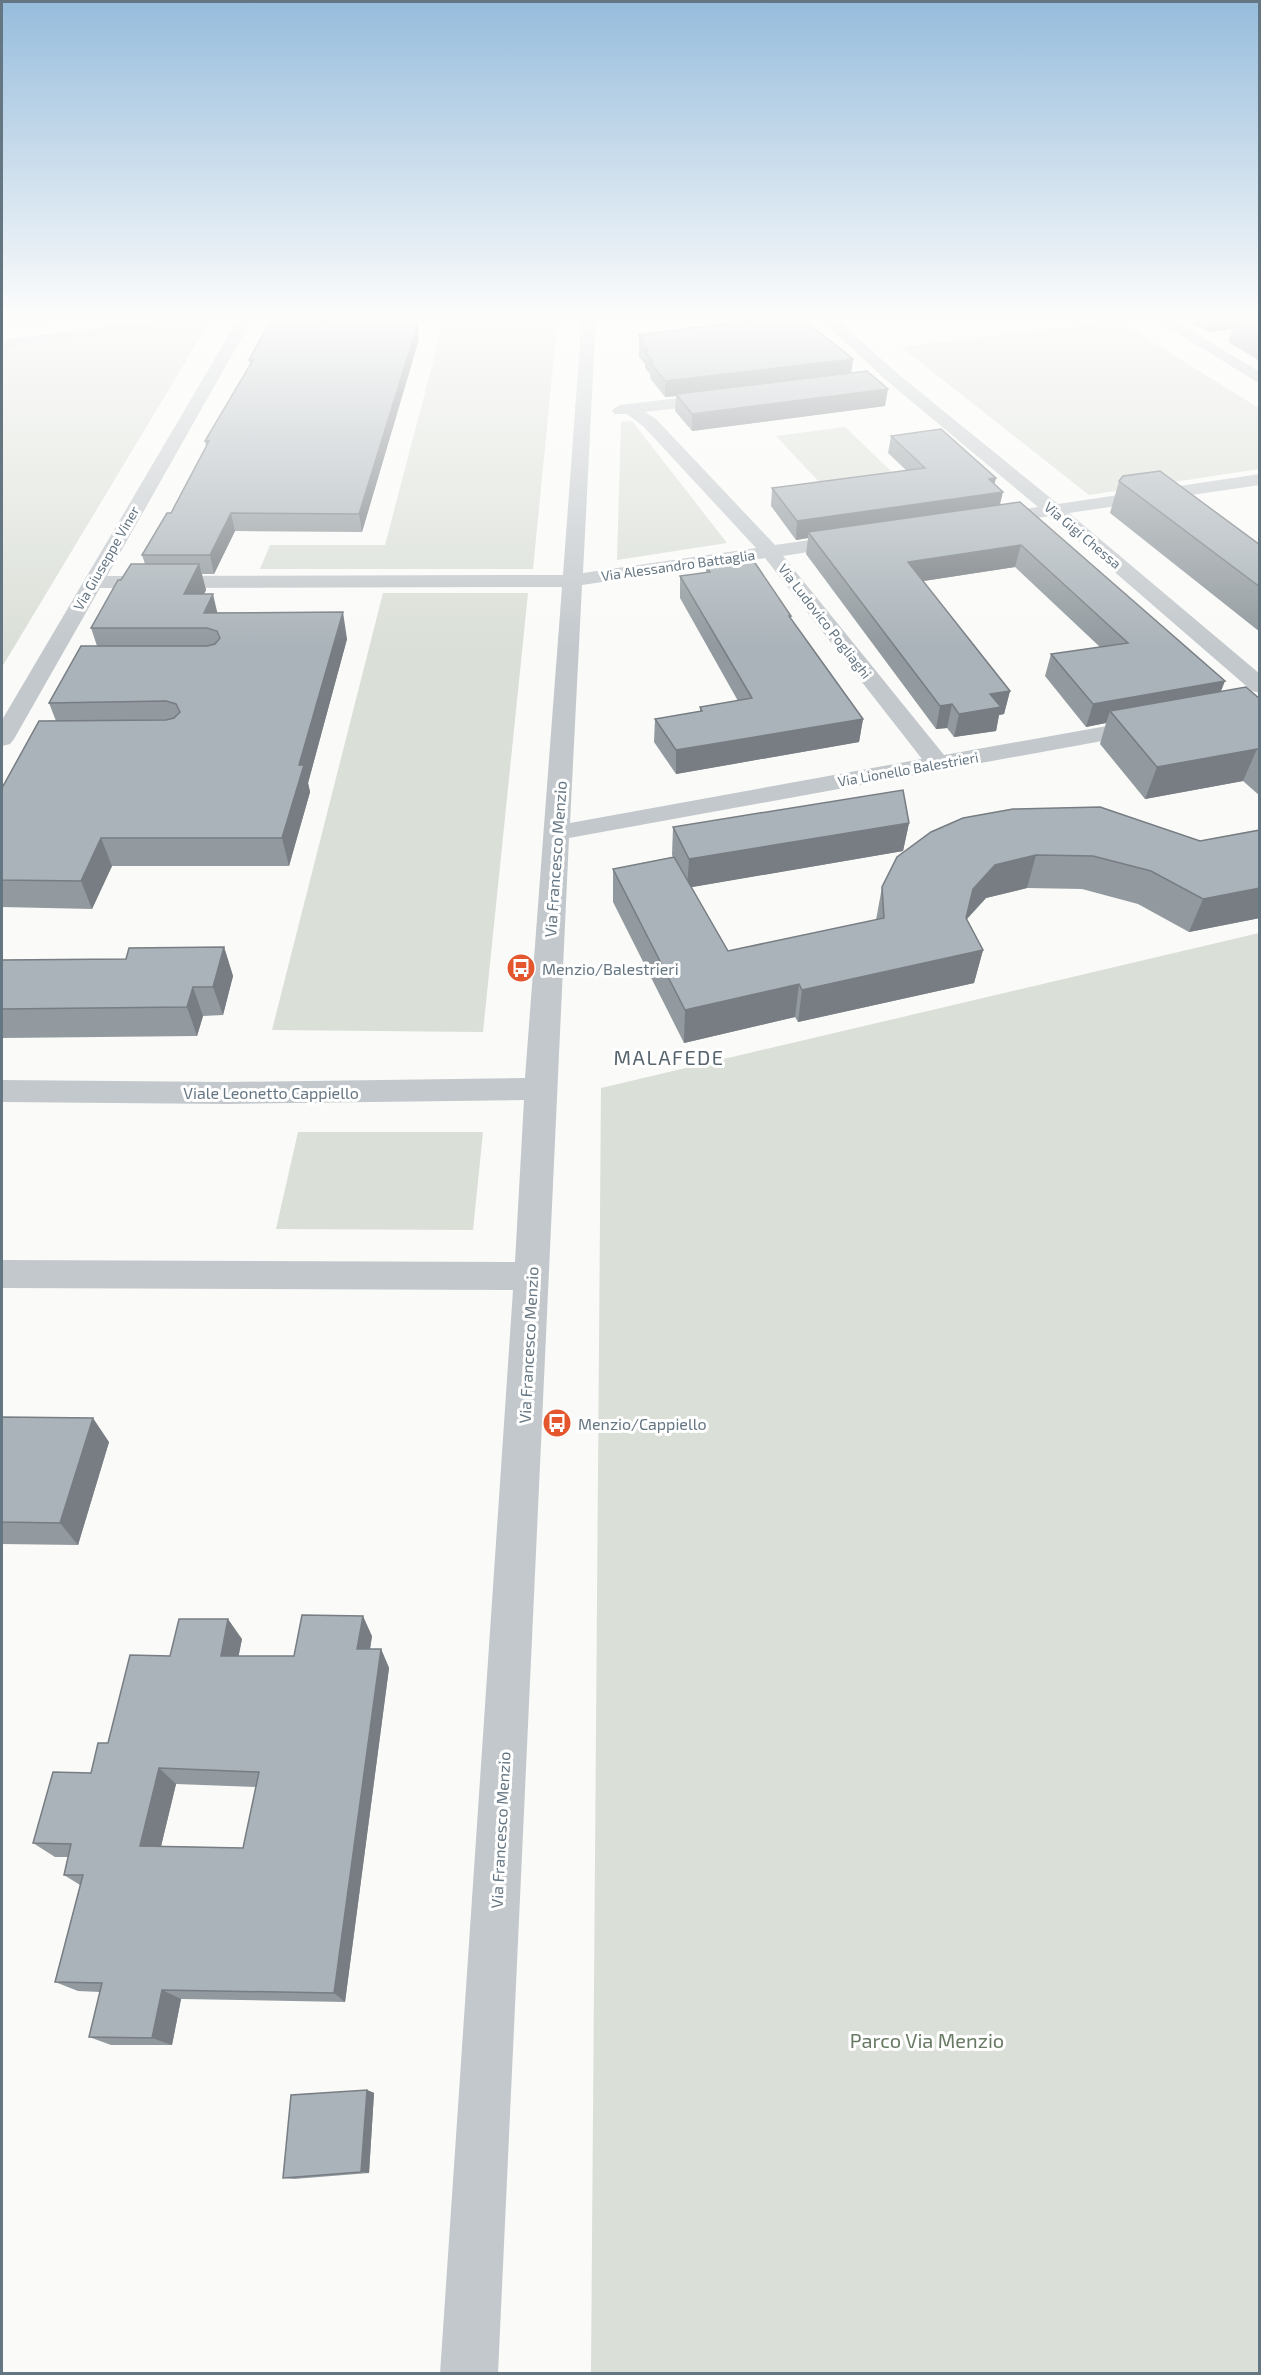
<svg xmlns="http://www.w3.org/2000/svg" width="1261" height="2375" font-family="'Exo 2',sans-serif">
	<rect width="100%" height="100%" fill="#fafaf8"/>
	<g fill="#dadfd7">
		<path d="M 37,316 L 113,316 L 2,329 Z"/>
		<path d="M 445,316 L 558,316 L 533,569 L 260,569 L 270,545 L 385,545 Z"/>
		<path d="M 1117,320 L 1259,408 L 1259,469 L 1089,495 L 901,347 Z"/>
		<path d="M 210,321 L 2,667 L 2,348 Z"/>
		<path d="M 632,421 L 727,543 L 617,560 L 621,422 Z"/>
		<path d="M 845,427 L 895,475 L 822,485 L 776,436 Z"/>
		<path d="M 383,593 L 528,593 L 483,1032 L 272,1030 Z"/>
		<path d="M 1259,933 L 1259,2373 L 591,2373 L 601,1088 Z"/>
		<path d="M 298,1132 L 483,1132 L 473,1230 L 276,1229 Z"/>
	</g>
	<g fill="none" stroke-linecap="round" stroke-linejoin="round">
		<g fill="#c3c8cc" fill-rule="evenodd">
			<path d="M 187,316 L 226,316 L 219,320 L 2,349 L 2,340 Z"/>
			<path d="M 240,316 L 254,316 L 107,576 L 563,575 L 582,316 L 596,316 L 583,573 L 756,548 L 644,427 L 627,414 L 614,414 L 612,410 L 620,405 L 721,393 L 727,395 L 729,398 L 721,403 L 645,412 L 656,419 L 775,545 L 851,534 L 858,536 L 861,540 L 858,544 L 783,556 L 944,755 L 1146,719 L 1154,721 L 1158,726 L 1154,731 L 1146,733 L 569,838 L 498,2374 L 440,2374 L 513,1290 L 2,1288 L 2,1260 L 515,1262 L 524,1100 L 226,1104 L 2,1102 L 2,1080 L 226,1082 L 525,1078 L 562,587 L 100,588 L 14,739 L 10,744 L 2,746 L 2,720 ZM 765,558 L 922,759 L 570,823 L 582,585 Z"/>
			<path d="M 817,316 L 833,316 L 898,374 L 1058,504 L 1260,474 L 1260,485 L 1069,513 L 1260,674 L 1260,693 L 1252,691 L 1050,516 L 988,526 L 981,524 L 979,520 L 981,516 L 1038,507 L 886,380 Z"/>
			<path d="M 1150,316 L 1167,316 L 1260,372 L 1260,384 Z"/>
		</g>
	</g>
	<g fill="#929a9f" fill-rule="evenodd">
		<path d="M 273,316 L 328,316 L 329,323 L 419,339 L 362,532 L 235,531 L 214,574 L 202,574 L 206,590 L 204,594 L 218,613 L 347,639 L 308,783 L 310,792 L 289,866 L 112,866 L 92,909 L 2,907 L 2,788 L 56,721 L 49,703 L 97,646 L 91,628 L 121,580 L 145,564 L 142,555 L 171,513 L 206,447 L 205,441 L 250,365 L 249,360 Z"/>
		<path d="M 1180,316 L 1260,316 L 1260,361 L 1228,342 L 1233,329 L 1210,332 L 1196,326 Z"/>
		<path d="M 639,335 L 852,373 L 885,406 L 692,431 L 675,411 L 676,396 L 665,397 L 650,378 L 650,374 L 645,368 L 645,364 L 639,357 Z"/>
		<path d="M 891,436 L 996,478 L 994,484 L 1000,505 L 1220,692 L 1260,699 L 1260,796 L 1243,781 L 1145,799 L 1100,744 L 1106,723 L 1086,727 L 1045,676 L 1051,654 L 1100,647 L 1015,567 L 923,581 L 1010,691 L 1004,714 L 999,715 L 996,731 L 954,737 L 947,728 L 936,729 L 806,554 L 808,538 L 796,540 L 771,506 L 772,488 L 907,471 L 888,453 Z"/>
		<path d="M 1119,481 L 1260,545 L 1260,632 L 1110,513 Z"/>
		<path d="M 706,565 L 791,616 L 791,619 L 863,719 L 859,742 L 676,774 L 654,742 L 655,719 L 700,711 L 700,707 L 738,701 L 680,598 L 680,576 L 706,573 Z"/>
		<path d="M 909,823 L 903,851 L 691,887 L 728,951 L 876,920 L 882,887 L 897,857 L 1200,841 L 1260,830 L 1260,918 L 1189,932 L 1138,904 L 1082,889 L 1027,888 L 986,898 L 967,919 L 983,950 L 974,983 L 798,1022 L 795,1017 L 684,1043 L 613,902 L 613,869 L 673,857 L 672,855 L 673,827 Z"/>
		<path d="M 224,947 L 233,976 L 223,1015 L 203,1016 L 197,1036 L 2,1038 L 2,960 L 126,959 Z"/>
		<path d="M 2,1417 L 109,1442 L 78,1545 L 2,1544 Z"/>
		<path d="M 372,1636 L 370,1649 L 381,1649 L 389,1668 L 345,2002 L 181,1999 L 172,2045 L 111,2045 L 89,2037 L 100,1992 L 78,1991 L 55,1982 L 80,1885 L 64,1875 L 68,1857 L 55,1857 L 33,1843 L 91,1773 L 108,1743 L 242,1639 L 238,1656 L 294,1656 ZM 176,1784 L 256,1787 L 243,1848 L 161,1846 Z"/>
		<path d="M 367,2090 L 374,2093 L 369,2173 L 294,2179 L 283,2178 Z"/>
	</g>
	<g fill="#777d82">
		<path d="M 322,316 L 328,316 L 329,323 L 319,323 Z"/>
		<path d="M 1214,316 L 1260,316 L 1260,327 L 1235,321 L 1233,329 L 1210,332 Z"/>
		<path d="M 418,323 L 419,339 L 362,532 L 359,514 Z"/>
		<path d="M 853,359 L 851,375 L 676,394 L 676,396 L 665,397 L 665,381 Z"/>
		<path d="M 888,389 L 885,406 L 692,431 L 692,414 Z"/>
		<path d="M 996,478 L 992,493 L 1003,492 L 999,509 L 808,532 L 808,538 L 796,540 L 797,521 Z"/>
		<path d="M 231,513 L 235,531 L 214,574 L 210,555 Z"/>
		<path d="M 1021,545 L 1015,567 L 904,584 L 908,562 Z"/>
		<path d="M 199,564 L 206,590 L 191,620 L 184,594 Z"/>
		<path d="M 213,594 L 219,620 L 204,613 Z"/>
		<path d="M 343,612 L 347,639 L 308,783 L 310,792 L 289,866 L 282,838 L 299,765 Z"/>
		<path d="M 1225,681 L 1216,704 L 1110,711 L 1106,723 L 1086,727 L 1093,704 Z"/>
		<path d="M 1010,691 L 1004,714 L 999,715 L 996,731 L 954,737 L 959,714 L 990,694 Z"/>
		<path d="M 952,704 L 947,728 L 936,729 L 940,706 Z"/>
		<path d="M 863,719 L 859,742 L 676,774 L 676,750 Z"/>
		<path d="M 1257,749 L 1243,781 L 1145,799 L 1157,767 Z"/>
		<path d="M 909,823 L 903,851 L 687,888 L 689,859 Z"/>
		<path d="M 101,838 L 112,866 L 92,909 L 81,881 Z"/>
		<path d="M 1036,855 L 1027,888 L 986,898 L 965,921 L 973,889 L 995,865 Z"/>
		<path d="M 1260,888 L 1260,918 L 1189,932 L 1203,899 Z"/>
		<path d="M 224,947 L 233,976 L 223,1015 L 213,987 Z"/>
		<path d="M 983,950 L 974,983 L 798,1022 L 802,990 Z"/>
		<path d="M 799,984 L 795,1017 L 684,1043 L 685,1010 Z"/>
		<path d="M 193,987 L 203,1016 L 197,1036 L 187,1007 Z"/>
		<path d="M 93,1418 L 109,1442 L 78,1545 L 60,1523 Z"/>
		<path d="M 363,1616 L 372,1636 L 367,1668 L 357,1649 Z"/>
		<path d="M 228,1619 L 242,1639 L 235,1675 L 221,1656 Z"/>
		<path d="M 381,1649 L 389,1668 L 345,2002 L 334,1993 Z"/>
		<path d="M 159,1768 L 176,1784 L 158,1859 L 140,1846 Z"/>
		<path d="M 162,1990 L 181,1999 L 172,2045 L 152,2038 Z"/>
		<path d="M 367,2090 L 374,2093 L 369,2173 L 361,2172 Z"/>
	</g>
	<g fill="#aab3b9" stroke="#777d82" stroke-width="1.5" fill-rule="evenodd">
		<path d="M 273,316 L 322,316 L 319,323 L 418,323 L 359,514 L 231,513 L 210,555 L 142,555 L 167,513 L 171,513 L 209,441 L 205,441 L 253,360 L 249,360 Z"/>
		<path d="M 784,316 L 799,316 L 853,359 L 665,381 L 650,362 L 653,361 L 645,352 L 648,351 L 639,341 L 644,340 L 639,335 Z"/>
		<path d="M 1260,318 L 1260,335 L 1235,321 Z"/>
		<path d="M 867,371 L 888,389 L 692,414 L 676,394 Z"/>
		<path d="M 941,429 L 996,478 L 989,479 L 1003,492 L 797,521 L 772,488 L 925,468 L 891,436 Z"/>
		<path d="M 1160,471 L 1260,545 L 1260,587 L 1119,481 L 1123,476 Z"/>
		<path d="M 1020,502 L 1225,681 L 1093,704 L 1051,654 L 1128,643 L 1021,545 L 908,562 L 1010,691 L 990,694 L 1001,707 L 959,714 L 952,704 L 940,706 L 808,532 Z"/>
		<path d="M 753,560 L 791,616 L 789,616 L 863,719 L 676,750 L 655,719 L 702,711 L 700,707 L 752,698 L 680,576 L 710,572 L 706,565 Z"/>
		<path d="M 131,564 L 199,564 L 184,594 L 213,594 L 204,613 L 343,612 L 299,765 L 304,765 L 282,838 L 101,838 L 81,881 L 2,880 L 2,788 L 39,721 L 166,720 L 174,718 L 180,712 L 176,704 L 166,701 L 49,703 L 81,646 L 207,646 L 215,644 L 220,638 L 217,631 L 207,628 L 91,628 L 118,580 L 121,580 Z"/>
		<path d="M 1246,687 L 1260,699 L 1260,751 L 1257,749 L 1157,767 L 1110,711 Z"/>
		<path d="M 903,790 L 909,823 L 689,859 L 673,827 Z"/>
		<path d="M 1100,807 L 1200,841 L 1260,830 L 1260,888 L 1203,899 L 1151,871 L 1093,856 L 1036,855 L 995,865 L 973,889 L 966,918 L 983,950 L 802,990 L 799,984 L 685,1010 L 613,869 L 674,857 L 728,951 L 884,918 L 882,887 L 897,857 L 931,832 L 963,818 L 1013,809 Z"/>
		<path d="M 224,947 L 213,987 L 193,987 L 187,1007 L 2,1009 L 2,960 L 126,959 L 129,948 Z"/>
		<path d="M 2,1417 L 93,1418 L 60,1523 L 2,1522 Z"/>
		<path d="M 302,1615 L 363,1616 L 357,1649 L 381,1649 L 334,1993 L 162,1990 L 152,2038 L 89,2037 L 102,1983 L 55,1982 L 83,1875 L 64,1875 L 71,1844 L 33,1843 L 53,1772 L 91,1773 L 98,1743 L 108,1743 L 130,1655 L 170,1656 L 179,1619 L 228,1619 L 221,1656 L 294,1656 ZM 159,1768 L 259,1772 L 243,1848 L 140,1846 Z"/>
		<path d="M 367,2090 L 361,2172 L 283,2178 L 291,2095 Z"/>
	</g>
	<linearGradient id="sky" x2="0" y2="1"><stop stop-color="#96bcdc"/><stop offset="0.49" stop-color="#fdfdfc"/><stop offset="1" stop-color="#fdfdfc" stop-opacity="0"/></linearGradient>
	<rect width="1261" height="648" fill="url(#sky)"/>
	<defs>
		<g id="bus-disc" transform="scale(1.5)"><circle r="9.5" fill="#e4572e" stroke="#fff"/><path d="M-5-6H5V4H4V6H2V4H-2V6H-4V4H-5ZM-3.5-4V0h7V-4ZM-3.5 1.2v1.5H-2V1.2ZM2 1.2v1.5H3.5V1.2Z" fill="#fff"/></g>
	</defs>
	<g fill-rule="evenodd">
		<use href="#bus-disc" x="521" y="968"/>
		<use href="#bus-disc" x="557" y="1423"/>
	</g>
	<g text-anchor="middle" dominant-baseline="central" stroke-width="6" stroke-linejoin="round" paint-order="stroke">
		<g font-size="14" fill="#657683" stroke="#fff">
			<text transform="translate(1083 535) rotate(40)">Via Gigi Chessa</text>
			<text transform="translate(106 558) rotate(-60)">Via Giuseppe Viner</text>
			<text transform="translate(678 565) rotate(-8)">Via Alessandro Battaglia</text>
			<text transform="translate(825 621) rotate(52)">Via Ludovico Pogliaghi</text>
			<text transform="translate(908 769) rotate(-10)">Via Lionello Balestrieri</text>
		</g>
		<g font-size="16" fill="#657683" stroke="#fff">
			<text transform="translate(555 859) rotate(-86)">Via Francesco Menzio</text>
			<text x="271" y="1092">Viale Leonetto Cappiello</text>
			<text transform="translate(528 1345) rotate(-87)">Via Francesco Menzio</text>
			<text transform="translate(500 1830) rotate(-87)">Via Francesco Menzio</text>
		</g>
		<g font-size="16" fill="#657683" stroke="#fff" text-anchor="start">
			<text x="542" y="968">Menzio/Balestrieri</text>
			<text x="578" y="1423">Menzio/Cappiello</text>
		</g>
		<g font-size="20" letter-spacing="1.5" fill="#57646e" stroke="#fff">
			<text x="669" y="1057">MALAFEDE</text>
		</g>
		<g font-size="20" fill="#687a64" stroke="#fff">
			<text x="927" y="2040">Parco Via Menzio</text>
		</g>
	</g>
	<rect width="1261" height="2375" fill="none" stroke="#657683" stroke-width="6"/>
</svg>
